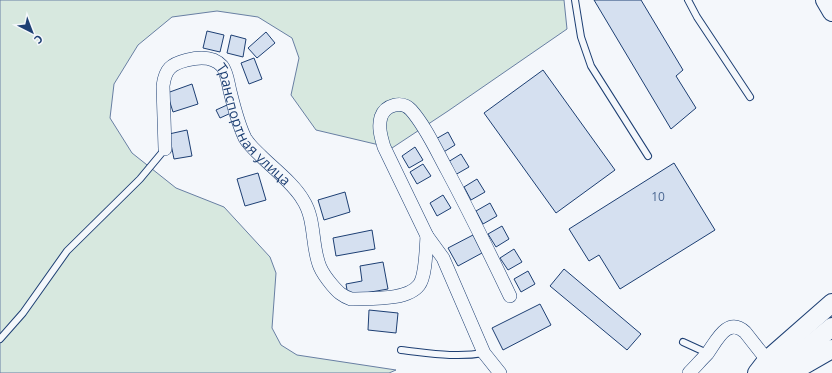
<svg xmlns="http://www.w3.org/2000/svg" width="832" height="373" font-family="'Open Sans',sans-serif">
	<rect width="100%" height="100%" fill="#f4f7fb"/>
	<path fill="#d7e8df" stroke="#687fa3" d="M 0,0 L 564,0 L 567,29 L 448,111 L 392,148 L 316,130 L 291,95 L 299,58 L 292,38 L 258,17 L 217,11 L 172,17 L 138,45 L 114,84 L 110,118 L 132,153 L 176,188 L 224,207 L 270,257 L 276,273 L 272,328 L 281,345 L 297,355 L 396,370 L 389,373 L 0,373 Z"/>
	<g fill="#d5e0f0" stroke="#1d3f73">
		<path d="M 594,0 L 641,0 L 683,70 L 676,76 L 696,108 L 671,129 Z"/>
		<path d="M 207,31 L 224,35 L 220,52 L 203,48 Z"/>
		<path d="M 266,32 L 275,43 L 257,58 L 248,48 Z"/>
		<path d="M 231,35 L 246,39 L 243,57 L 227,53 Z"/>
		<path d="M 254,58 L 262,79 L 249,84 L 241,63 Z"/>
		<path d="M 543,70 L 615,170 L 556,213 L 484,113 Z"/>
		<path d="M 192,84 L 198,104 L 173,112 L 167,93 Z"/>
		<path d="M 227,105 L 231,113 L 220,118 L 216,110 Z"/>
		<path d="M 187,130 L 192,156 L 174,159 L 169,134 Z"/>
		<path d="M 448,132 L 455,145 L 442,153 L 434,140 Z"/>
		<path d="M 415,147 L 423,160 L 409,168 L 402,156 Z"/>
		<path d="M 461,154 L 469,167 L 455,175 L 448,162 Z"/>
		<path d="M 674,163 L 715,230 L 620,289 L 599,255 L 589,261 L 569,229 Z"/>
		<path d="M 423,164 L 431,176 L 417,184 L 410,172 Z"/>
		<path d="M 258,173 L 266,200 L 245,206 L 237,179 Z"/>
		<path d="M 477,179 L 485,192 L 471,200 L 464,187 Z"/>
		<path d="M 345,192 L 350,212 L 324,220 L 318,200 Z"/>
		<path d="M 443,195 L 451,208 L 437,216 L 430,203 Z"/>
		<path d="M 490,203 L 497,216 L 483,224 L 476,211 Z"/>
		<path d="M 502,226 L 509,239 L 496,247 L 488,234 Z"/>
		<path d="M 372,230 L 375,249 L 336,256 L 333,238 Z"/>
		<path d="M 473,235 L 482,253 L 458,266 L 448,248 Z"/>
		<path d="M 514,249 L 522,262 L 508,270 L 500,258 Z"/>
		<path d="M 383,262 L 388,289 L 348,296 L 346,284 L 362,281 L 360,266 Z"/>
		<path d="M 564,269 L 641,334 L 627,350 L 550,286 Z"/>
		<path d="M 528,271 L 535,284 L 521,292 L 514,279 Z"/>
		<path d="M 540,304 L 551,325 L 503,350 L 492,328 Z"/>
		<path d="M 369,310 L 398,313 L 396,333 L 368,330 Z"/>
	</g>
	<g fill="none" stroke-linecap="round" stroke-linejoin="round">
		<g stroke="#1d3f73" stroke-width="8">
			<g id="lane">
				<path d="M 575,0 L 581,37 L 591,66 L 648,156"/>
				<path d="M 688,0 L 697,17 L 750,97"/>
				<path d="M 0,339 L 23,313 L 67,251 L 140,179 L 165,149"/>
				<path d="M 683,342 L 707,353"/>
				<path d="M 401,350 C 429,353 456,358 484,353"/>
			</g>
		</g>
		<g stroke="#1d3f73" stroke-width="14">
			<g id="street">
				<path id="s1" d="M 165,149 L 163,86 C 165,69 171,64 187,60 C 199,57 213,56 222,66 C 227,72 228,83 230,91 C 234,107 238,124 245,138 C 249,145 255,150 261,156 C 274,169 294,184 303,200 C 316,220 311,246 320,267 C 323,274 327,279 332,285 C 338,292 342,296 351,299 C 370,298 407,301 419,285 C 426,276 426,248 427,236"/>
				<path d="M 500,373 L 484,353 L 443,258 L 427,236 L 384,147 C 381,137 378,127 381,117 C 385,105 402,100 411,110 C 426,127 436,150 447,170 C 469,211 490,254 510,296"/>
				<path d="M 689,373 C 695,367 701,360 707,354 C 716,342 727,316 745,332 L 767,360"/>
			</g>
		</g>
		<g stroke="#1d3f73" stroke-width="20">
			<g id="secondary">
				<path d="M 825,0 L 832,12"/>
				<path d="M 757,373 L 767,360 L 832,303"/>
				<path d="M 776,373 L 832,327"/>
				<path d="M 790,373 L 832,349"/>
			</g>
		</g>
		<use href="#lane" stroke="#f4f7fb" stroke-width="6"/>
		<use href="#street" stroke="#f4f7fb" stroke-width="13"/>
		<use href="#secondary" stroke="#f4f7fb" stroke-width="18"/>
	</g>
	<g text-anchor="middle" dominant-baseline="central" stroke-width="3" stroke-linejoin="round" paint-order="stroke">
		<g font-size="12" fill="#4b6792">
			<text x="658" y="196">10</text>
		</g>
		<g font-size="14" fill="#1d3f73" stroke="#f4f7fb">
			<text stroke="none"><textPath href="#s1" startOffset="207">Транспортная улица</textPath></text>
		</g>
	</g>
	<g transform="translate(32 32) rotate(138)" stroke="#f4f7fb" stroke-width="3" paint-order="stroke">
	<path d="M0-3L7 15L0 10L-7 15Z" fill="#1d3f73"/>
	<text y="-6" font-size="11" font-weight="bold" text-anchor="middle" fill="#1d3f73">С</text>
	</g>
</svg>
